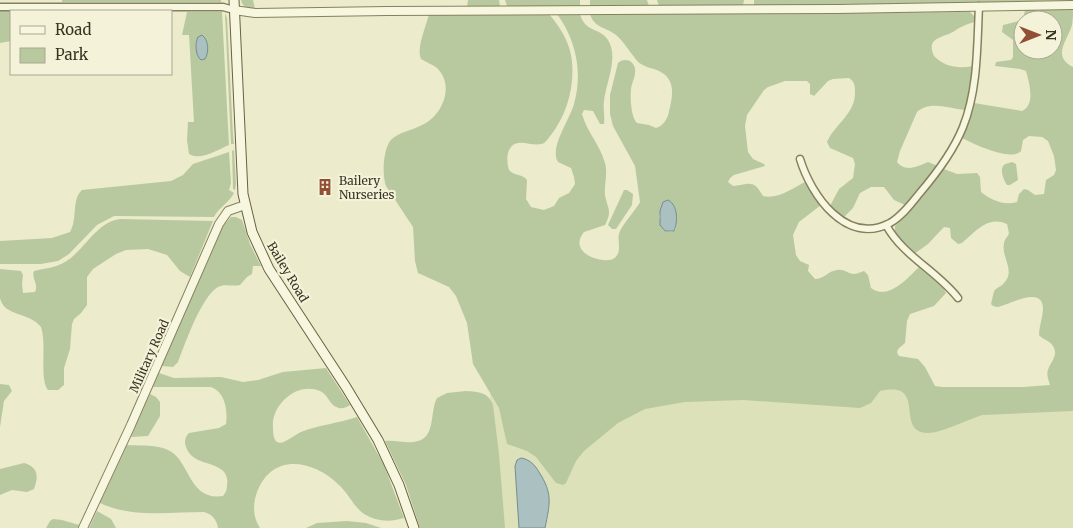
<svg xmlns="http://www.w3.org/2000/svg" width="1073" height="528" font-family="Merriweather,serif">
	<rect width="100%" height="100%" fill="#ecebcb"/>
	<path fill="#dce1b9" d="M 1073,387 L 1073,528 L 491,528 L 490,390 L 674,391 Z"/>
	<g fill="#b8c99f" fill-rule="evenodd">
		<rect x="62" y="0" width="159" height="2"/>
		<path d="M 241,0 L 253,0 L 255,9 C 248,8 243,8 241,0 Z"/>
		<path d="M 468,0 L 499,0 L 500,6 L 467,7 Z"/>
		<path d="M 505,0 L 580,0 L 580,6 L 507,6 Z"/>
		<path d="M 590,0 L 647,0 L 649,6 L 590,6 Z"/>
		<path d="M 657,0 L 744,0 L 743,6 L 659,6 Z"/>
		<path d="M 754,0 L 1073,0 L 870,5 L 754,5 Z"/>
		<path d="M 1073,9 C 1073,14 1073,20 1072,25 C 1068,40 1051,56 1073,67 L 1073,411 L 983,415 C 968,419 942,433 928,433 C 893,432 929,380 880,391 L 871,403 L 860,408 L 743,400 L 685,402 L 645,409 L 618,423 L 584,451 L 576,461 L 566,483 L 563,485 L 556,483 L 536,457 L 527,451 L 507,444 L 499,408 L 473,364 L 467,323 L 456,296 L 449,287 L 418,273 L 415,261 L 413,227 L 386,186 C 382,175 383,151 390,141 C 397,132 414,130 424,124 C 443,114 454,86 438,69 C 433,64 427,63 421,59 C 416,48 426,27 429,14 L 549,14 C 559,26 568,39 571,55 C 576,82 568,113 551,135 C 549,137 547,141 544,143 C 534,148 518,137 511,147 C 506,153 507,163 509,170 C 514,176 523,174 527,180 L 526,199 L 531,207 L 544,210 L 554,206 L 559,198 L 569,193 L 575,184 L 574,177 L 571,168 L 558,162 C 549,148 570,119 574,104 C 583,72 576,40 557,14 L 580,14 C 585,33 600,27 608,40 C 619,58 606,82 604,101 C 603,109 605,117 604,124 L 600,124 L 593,111 L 584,110 L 582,114 C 587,132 600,145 605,163 C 608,174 604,184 605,195 C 607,208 613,210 605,225 L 584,232 C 567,253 602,264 613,259 C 623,253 617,242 619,234 C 621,226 635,211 640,202 L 635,166 L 613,126 L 610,114 L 610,95 L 618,63 C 624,57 634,60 635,69 C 636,76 632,82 631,89 C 630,98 631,117 637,123 L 649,125 L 656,128 C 663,126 668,119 669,111 C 673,96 676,79 659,71 C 653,68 647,68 641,64 C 635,61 625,42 616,35 C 606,27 594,28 590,14 L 970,12 L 975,17 L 975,22 C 966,24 960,27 953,32 C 941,38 926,38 934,56 C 945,67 958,69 973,66 L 965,110 C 949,109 931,100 917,112 L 900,151 L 897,162 C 906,173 918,166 928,162 L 938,166 L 905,205 L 894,200 L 884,187 L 871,187 L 860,193 L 853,208 L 843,218 L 830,206 L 839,189 L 853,178 L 855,164 L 853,158 L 830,148 L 827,142 C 835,124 855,114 855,93 C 855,86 855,82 849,78 L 833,79 L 828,81 L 814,96 L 810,94 L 810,84 L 807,81 L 785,81 L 768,87 L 764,90 L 747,115 L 745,126 L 748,152 L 753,159 L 764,164 L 765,166 L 734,175 L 730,178 L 728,182 L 733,186 C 751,184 753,179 763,196 C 777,200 793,188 805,182 L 821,205 L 799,222 L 793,235 L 796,255 L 800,261 L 809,265 L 808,271 L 815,279 C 824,279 828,271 837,270 C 844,269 847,273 853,274 C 857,274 860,272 864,271 L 868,275 L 871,288 C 888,301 908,278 919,267 L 942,285 L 946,293 L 934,306 L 910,314 L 907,321 L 905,343 C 901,347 894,350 899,356 L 918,359 L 925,367 L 935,386 L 942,387 L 1023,387 L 1050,385 C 1049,381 1046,375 1048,370 C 1050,363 1058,356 1054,348 C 1052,341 1043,340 1039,335 C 1039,326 1043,317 1043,308 C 1042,285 1009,305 997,307 L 993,306 L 991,304 L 994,291 C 997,287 1001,287 1004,283 C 1016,271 1001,257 1004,244 C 1004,239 1008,237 1009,233 L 1007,224 C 988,215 975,232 962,243 L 958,244 L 951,238 L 950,228 L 944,227 L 928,244 L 914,254 L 895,234 L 895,226 L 911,209 L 944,169 L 957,174 L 977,173 L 980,177 L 981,192 C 991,200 1004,206 1017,202 L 1019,194 L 1024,189 L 1028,190 L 1035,195 L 1044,194 L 1046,180 L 1054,175 L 1056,170 L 1054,156 L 1048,141 L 1042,137 L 1029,136 L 1023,140 L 1021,151 C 1011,162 974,144 962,138 L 974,103 L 1022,111 C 1036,105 1029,82 1026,71 L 1020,69 L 995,66 L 996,62 L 1011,60 L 1013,57 L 1013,40 L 1002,32 L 1003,25 L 1023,20 L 1023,50 L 1053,50 L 1053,20 L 1023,20 L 1025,10 ZM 669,201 C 678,207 676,219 676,229 L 672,232 L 664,231 L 659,217 L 663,202 Z"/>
		<path d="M 0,11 L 11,11 L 11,41 L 0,43 Z"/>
		<path d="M 187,12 L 222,12 L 229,145 C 217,150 201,161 189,154 L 187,140 L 188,122 L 194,122 L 189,35 L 182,35 Z"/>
		<path d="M 225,13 L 227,18 L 233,135 L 234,144 L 231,144 Z"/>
		<path d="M 234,150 L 236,184 L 235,190 L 233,189 L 232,151 Z"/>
		<path d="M 229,152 L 231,183 L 229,190 L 234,193 C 229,203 219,207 214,217 L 114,216 L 97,225 L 69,254 L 58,261 L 41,264 L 0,264 L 0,241 L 52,238 L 70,232 C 78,219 71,200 82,190 L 171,181 L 183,175 L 193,164 Z"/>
		<path d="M 1012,162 L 1016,164 L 1018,180 L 1010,185 L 1007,185 C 1004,181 999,169 1004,165 C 1005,164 1012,162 1012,162 Z"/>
		<path d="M 624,190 L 627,190 L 633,194 L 632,205 L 616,229 L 612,229 L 608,225 Z"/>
		<path d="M 231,217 L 236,217 L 242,220 L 250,244 L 261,266 L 253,266 L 252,274 L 247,277 L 240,285 C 232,287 225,283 218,287 C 201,297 185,344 178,362 L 173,367 L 162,366 L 223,226 Z"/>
		<path d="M 120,219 L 213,221 L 190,277 L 180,271 L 167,255 L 148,249 L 126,250 L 116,254 L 93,269 L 87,277 L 87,305 L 81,313 L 74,319 L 72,324 L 70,349 L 64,368 L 64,385 L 58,390 L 48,390 C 39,379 47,344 41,327 C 30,312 4,317 0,298 C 0,289 0,278 0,269 L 21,271 L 23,275 L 22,284 L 23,293 L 35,292 C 39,284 31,278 34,271 C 45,268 55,268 65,262 C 84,251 96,222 120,219 Z"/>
		<path d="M 326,368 L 350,405 C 347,407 343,409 339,408 C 329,406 329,395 320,391 C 297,381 271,405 273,427 C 273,431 273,439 277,442 C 283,446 295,434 301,432 C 319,425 339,423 357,417 L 384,465 L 404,518 C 390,522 377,522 364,514 C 354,507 348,493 339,485 C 310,457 267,453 255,499 C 253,509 254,519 260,528 L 218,528 C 217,520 212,514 204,512 C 171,512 131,518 100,503 L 127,445 C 142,446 161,444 173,453 C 190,466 191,501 223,496 C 226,492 227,490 227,485 C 228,480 227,474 222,470 C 211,461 192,464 186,447 C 184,442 185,437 189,433 L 219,428 L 226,424 C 228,410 225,392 211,387 L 153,387 L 159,373 L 174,378 L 221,377 L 243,382 L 258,380 L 283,372 Z"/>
		<path d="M 0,384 L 9,385 L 12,391 L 4,401 L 0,427 Z"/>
		<path d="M 466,391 C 479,392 488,392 493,405 L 499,454 L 505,528 L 420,528 L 406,485 L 385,441 C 395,440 404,443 413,442 C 437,440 429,413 437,398 L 447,393 Z"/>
		<path d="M 150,394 L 156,397 L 160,402 L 160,416 L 148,436 L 131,437 Z"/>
		<path d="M 24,463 C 38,467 39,476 34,489 L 27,492 L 12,490 L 0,495 L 0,469 Z"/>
		<path d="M 97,511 L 111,519 L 116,528 L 89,528 Z"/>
		<path d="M 53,519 L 62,520 L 79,525 L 78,528 L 46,528 L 50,521 Z"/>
		<path d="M 347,521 L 366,523 L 381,528 L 306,528 L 317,523 Z"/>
	</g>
	<g fill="#abc1c1" stroke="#728e8f">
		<path d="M 202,35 C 209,40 209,53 205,59 L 201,60 C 195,55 195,43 198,37 Z"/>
		<path d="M 668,200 C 678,205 678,222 674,231 L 665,231 L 660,225 L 660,211 L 663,202 Z"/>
		<path d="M 521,458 C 529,459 535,465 539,472 C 553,494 550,503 545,528 L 519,528 L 515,466 L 517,460 Z"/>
	</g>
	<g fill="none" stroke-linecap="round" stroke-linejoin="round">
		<g stroke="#878060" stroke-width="9">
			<g id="minor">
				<path d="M 0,7 L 223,7 L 234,10"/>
				<path d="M 800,159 C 811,195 846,246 890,223 C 902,216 911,204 919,194 C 937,173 953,152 963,127 C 978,89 977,47 979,6"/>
				<path d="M 886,225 C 904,257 936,270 958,298"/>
			</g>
		</g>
		<g stroke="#878060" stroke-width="10">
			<g id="tertiary">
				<path d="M 234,10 L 255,13 L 387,11 L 837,9 L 1073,5"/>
				<path d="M 83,528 L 131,425 L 219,224 L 228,211 L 245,205"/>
			</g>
		</g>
		<g stroke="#696143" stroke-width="11">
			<path id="secondary" d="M 234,0 L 243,194 L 252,232 L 269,269 L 346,387 L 378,440 L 399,485 L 414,528"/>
		</g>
		<use href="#minor" stroke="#f7f6de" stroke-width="6"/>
		<use href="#tertiary" stroke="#f7f6de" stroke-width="8"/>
		<use href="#secondary" stroke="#f7f6de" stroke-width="9"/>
	</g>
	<defs>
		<g id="building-bare" transform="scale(1.35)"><path d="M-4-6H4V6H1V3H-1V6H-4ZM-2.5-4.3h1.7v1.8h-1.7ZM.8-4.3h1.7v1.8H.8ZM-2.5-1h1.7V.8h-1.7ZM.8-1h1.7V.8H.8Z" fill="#914f35" stroke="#f4f3da" stroke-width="2.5" paint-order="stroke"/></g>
	</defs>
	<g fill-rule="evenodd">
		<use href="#building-bare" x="325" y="187"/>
	</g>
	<g text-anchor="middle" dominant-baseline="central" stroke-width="4.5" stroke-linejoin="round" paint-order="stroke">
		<g font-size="12" fill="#393422" stroke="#f4f3da" text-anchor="start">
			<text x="339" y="180">Bailery<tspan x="339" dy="14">Nurseries</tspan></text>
		</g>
		<g font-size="12" fill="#393422" stroke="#f4f3da">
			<text transform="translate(288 272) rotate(59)">Bailey Road</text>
			<text transform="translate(149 356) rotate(-66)">Military Road</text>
		</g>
	</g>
	<rect x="10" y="10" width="162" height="65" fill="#f4f3da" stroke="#a9a790"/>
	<rect x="20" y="26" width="25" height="8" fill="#f7f6de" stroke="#a9a790"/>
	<text x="55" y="35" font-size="15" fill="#393422">Road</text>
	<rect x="20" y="48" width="25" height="15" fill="#b8c99f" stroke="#a9a790"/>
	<text x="55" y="60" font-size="15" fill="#393422">Park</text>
	<g transform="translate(1038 35) rotate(90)"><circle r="24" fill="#f4f3da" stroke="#a9a790"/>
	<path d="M0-4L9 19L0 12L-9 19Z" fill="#914f35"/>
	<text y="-8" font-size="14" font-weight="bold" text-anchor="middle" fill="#393422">N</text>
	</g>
</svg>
